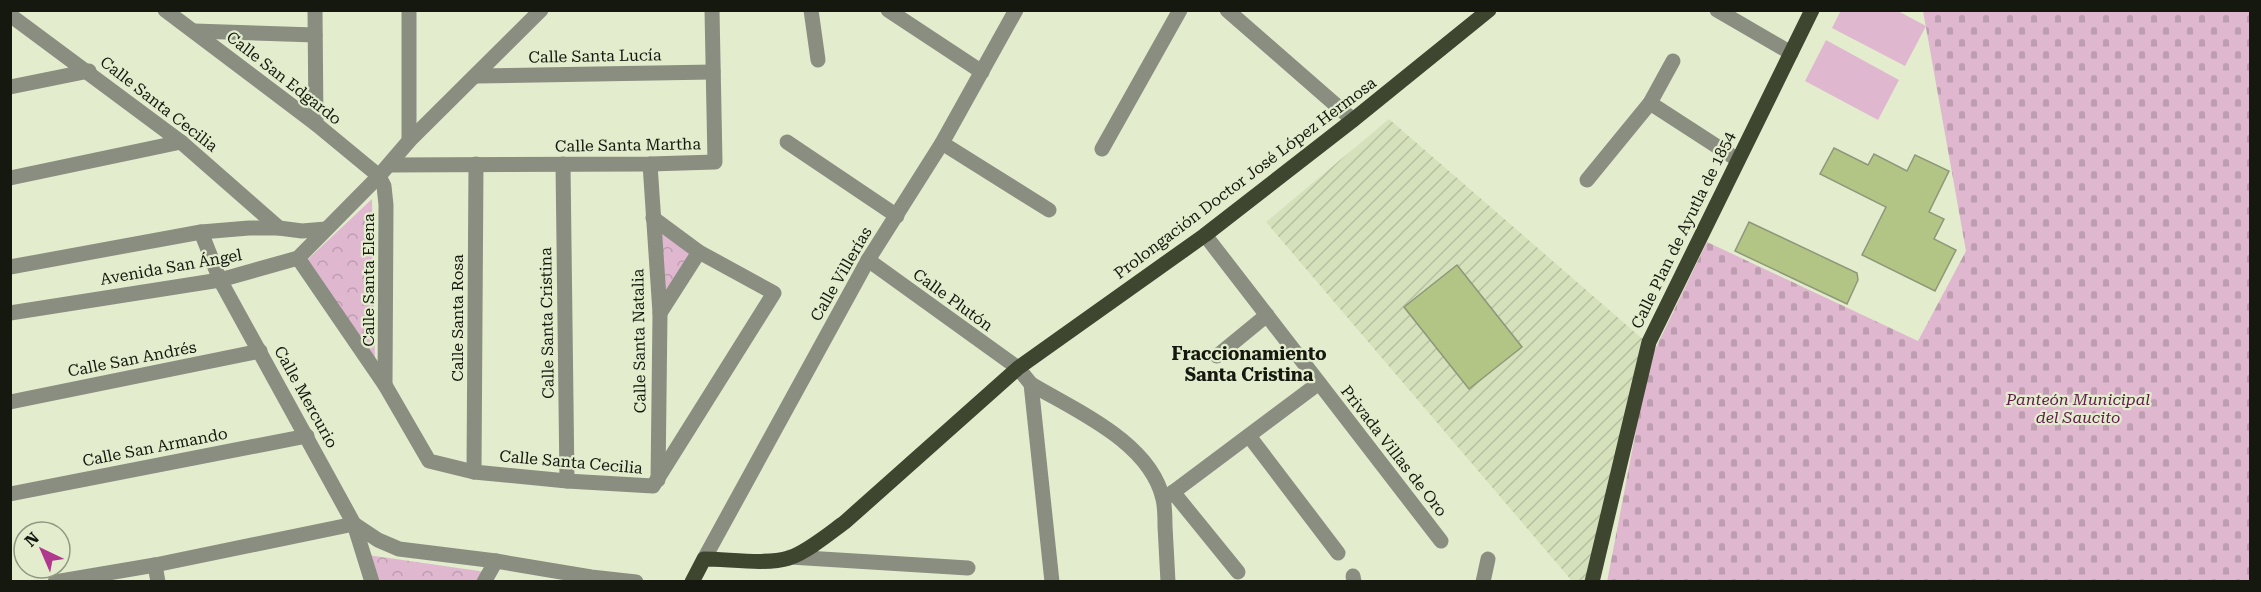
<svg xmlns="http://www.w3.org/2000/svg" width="2261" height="592" font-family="'Roboto Serif',serif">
	<defs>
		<pattern id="industrial-furrows" width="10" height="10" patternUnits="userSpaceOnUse" patternTransform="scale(1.5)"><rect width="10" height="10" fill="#d5e1bb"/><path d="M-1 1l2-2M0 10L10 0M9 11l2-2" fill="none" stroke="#b6c0a0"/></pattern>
		<pattern id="cemetery-stones" width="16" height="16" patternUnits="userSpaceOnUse" patternTransform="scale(1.5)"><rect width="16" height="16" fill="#dfb8d0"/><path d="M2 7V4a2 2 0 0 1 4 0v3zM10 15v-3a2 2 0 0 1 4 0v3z" fill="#be9db1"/></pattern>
		<pattern id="park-crowns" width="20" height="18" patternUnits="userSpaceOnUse" patternTransform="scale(1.5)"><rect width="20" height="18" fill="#dfb8d0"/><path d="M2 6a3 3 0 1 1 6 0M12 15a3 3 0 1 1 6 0" fill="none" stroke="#be9db1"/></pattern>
	</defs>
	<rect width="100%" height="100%" fill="#e3edce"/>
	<path fill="url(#industrial-furrows)" d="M 1389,119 L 1645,341 L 1589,581 L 1572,581 L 1266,222 Z"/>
	<path fill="url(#cemetery-stones)" d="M 1923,11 L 2250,11 L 2250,581 L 1607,582 L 1649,362 L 1707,242 L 1918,341 L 1966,251 Z"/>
	<g fill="url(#park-crowns)">
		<path d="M 372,199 L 375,360 L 306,261 Z"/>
		<path d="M 656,224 L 695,253 L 664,302 Z"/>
		<path d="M 368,555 L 486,572 L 480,581 L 376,581 Z"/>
	</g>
	<g fill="#dfb8d0">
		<path d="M 1841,10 L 1898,11 L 1926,26 L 1905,66 L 1832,28 Z"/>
		<path d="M 1826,40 L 1899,80 L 1878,120 L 1805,81 Z"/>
	</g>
	<g fill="#b2c585" stroke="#8e977a" stroke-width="1.5">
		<path d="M 1834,148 L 1868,165 L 1874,154 L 1907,171 L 1915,155 L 1949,171 L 1929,212 L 1944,219 L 1934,239 L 1956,250 L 1935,291 L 1862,255 L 1886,207 L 1820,174 Z"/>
		<path d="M 1749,222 L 1857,273 L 1858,280 L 1847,304 L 1735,251 Z"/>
		<path d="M 1457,265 L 1522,347 L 1469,389 L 1404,307 Z"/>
	</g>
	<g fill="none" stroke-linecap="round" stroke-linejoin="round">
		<g stroke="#8a8e81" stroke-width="15">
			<path d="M 165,10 L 316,124 L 379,176 L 384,186 L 386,205 L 385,385"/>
			<path d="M 315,10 L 316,124"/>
			<path d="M 409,10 L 409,141"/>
			<path d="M 811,10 L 818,60"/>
			<path d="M 888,10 L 982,72"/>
			<path d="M 1227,10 L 1353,120"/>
			<path d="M 1717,10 L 1791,53"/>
			<path d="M 10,15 L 181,142 L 279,228"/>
			<path d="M 194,31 L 315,35"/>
			<path d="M 477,76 L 713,72"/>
			<path d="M 10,87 L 89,71"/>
			<path d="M 1650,103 L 1738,160"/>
			<path d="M 787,142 L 897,216"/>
			<path d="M 942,143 L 1049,210"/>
			<path d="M 1102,149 L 1180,10"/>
			<path d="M 563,164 L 567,481"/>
			<path d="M 650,164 L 660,313 L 658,480"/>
			<path d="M 390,165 L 650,164 L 715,162 L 712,10"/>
			<path d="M 10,178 L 181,142"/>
			<path d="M 1587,180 L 1650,103 L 1673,61"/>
			<path d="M 201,232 L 220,280 L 354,524 L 372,582"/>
			<path d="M 1205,235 L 1441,541"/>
			<path d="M 298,258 L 385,385 L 429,461 L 474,472 L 567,481 L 653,486 L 774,293 L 699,252 L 653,218"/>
			<path d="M 868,260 L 1018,368 L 1031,384 L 1052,582"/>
			<path d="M 10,267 L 201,232 L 249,228 L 279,228 L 302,231 L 326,229"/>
			<path d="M 10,313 L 220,280 L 298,258 L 379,176 L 409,141 L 541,10"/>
			<path d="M 660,313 L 699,252"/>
			<path d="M 1217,356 L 1267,315"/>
			<path d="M 1031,384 C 1076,411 1150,442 1163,499 C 1165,507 1165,517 1165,526 C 1166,545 1167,563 1168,582"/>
			<path d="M 10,402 L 260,351"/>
			<path d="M 1249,436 L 1338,553"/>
			<path d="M 474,472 L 476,164"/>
			<path d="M 1173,492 L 1238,572"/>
			<path d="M 10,494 L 307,436"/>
			<path d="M 1164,499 L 1319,383"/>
			<path d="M 790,557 L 968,568"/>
			<path d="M 704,559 L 868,260 L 942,143 L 1016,10"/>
			<path d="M 155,565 L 158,582"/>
			<path d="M 1353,576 L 1354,582"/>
			<path d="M 55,582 L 155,565 L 354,524 L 378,540 L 399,549 L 496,561 L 591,577 L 636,582"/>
			<path d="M 484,582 L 496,561"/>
			<path d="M 1483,582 L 1488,559"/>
		</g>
		<g stroke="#3f4630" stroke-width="15">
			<path d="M 692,582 L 704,559 C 729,559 766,565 789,558 C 807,552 830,533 845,522 L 1018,368 L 1205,235 L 1353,120 L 1489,10"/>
			<path d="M 1592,582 L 1649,342 L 1812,10"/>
		</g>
	</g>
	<g text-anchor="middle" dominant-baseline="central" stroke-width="4.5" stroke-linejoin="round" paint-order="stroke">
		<g font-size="16" fill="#15180e" stroke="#e3edce">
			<text transform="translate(595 56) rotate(-1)">Calle Santa Lucía</text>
			<text transform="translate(284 78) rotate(38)">Calle San Edgardo</text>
			<text transform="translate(159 104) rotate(38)">Calle Santa Cecilia</text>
			<text transform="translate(628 145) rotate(-1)">Calle Santa Martha</text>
			<text transform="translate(1245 178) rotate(-37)">Prolongación Doctor José López Hermosa</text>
			<text transform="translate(1683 230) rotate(-64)">Calle Plan de Ayutla de 1854</text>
			<text transform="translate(171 267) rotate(-10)">Avenida San Ángel</text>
			<text transform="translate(841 274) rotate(-60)">Calle Villerías</text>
			<text transform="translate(368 280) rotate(-90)">Calle Santa Elena</text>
			<text transform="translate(953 300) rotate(36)">Calle Plutón</text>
			<text transform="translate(457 318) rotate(-90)">Calle Santa Rosa</text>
			<text transform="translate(547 323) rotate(-91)">Calle Santa Cristina</text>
			<text transform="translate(639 341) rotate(-91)">Calle Santa Natalia</text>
			<text transform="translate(132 359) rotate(-11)">Calle San Andrés</text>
			<text transform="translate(306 397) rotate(61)">Calle Mercurio</text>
			<text transform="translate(155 447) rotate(-11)">Calle San Armando</text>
			<text transform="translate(1394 451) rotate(52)">Privada Villas de Oro</text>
			<text transform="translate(571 462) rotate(5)">Calle Santa Cecilia</text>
		</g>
		<g font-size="16" font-style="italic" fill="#60194b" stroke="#e3edce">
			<text x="2078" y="399">Panteón Municipal<tspan x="2078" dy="18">del Saucito</tspan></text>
		</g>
		<g font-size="18" font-weight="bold" fill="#15180e" stroke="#e3edce">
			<text x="1249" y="353">Fraccionamiento<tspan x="1249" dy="21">Santa Cristina</tspan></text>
		</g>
	</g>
	<rect width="2261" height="592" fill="none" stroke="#15180e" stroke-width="24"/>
	<g transform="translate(42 550) rotate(316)"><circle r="28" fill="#e3edce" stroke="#919881" stroke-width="1.5"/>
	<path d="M0-4.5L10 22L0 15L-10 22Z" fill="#b0388d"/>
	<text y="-9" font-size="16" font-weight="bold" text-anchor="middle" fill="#15180e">N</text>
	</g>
</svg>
